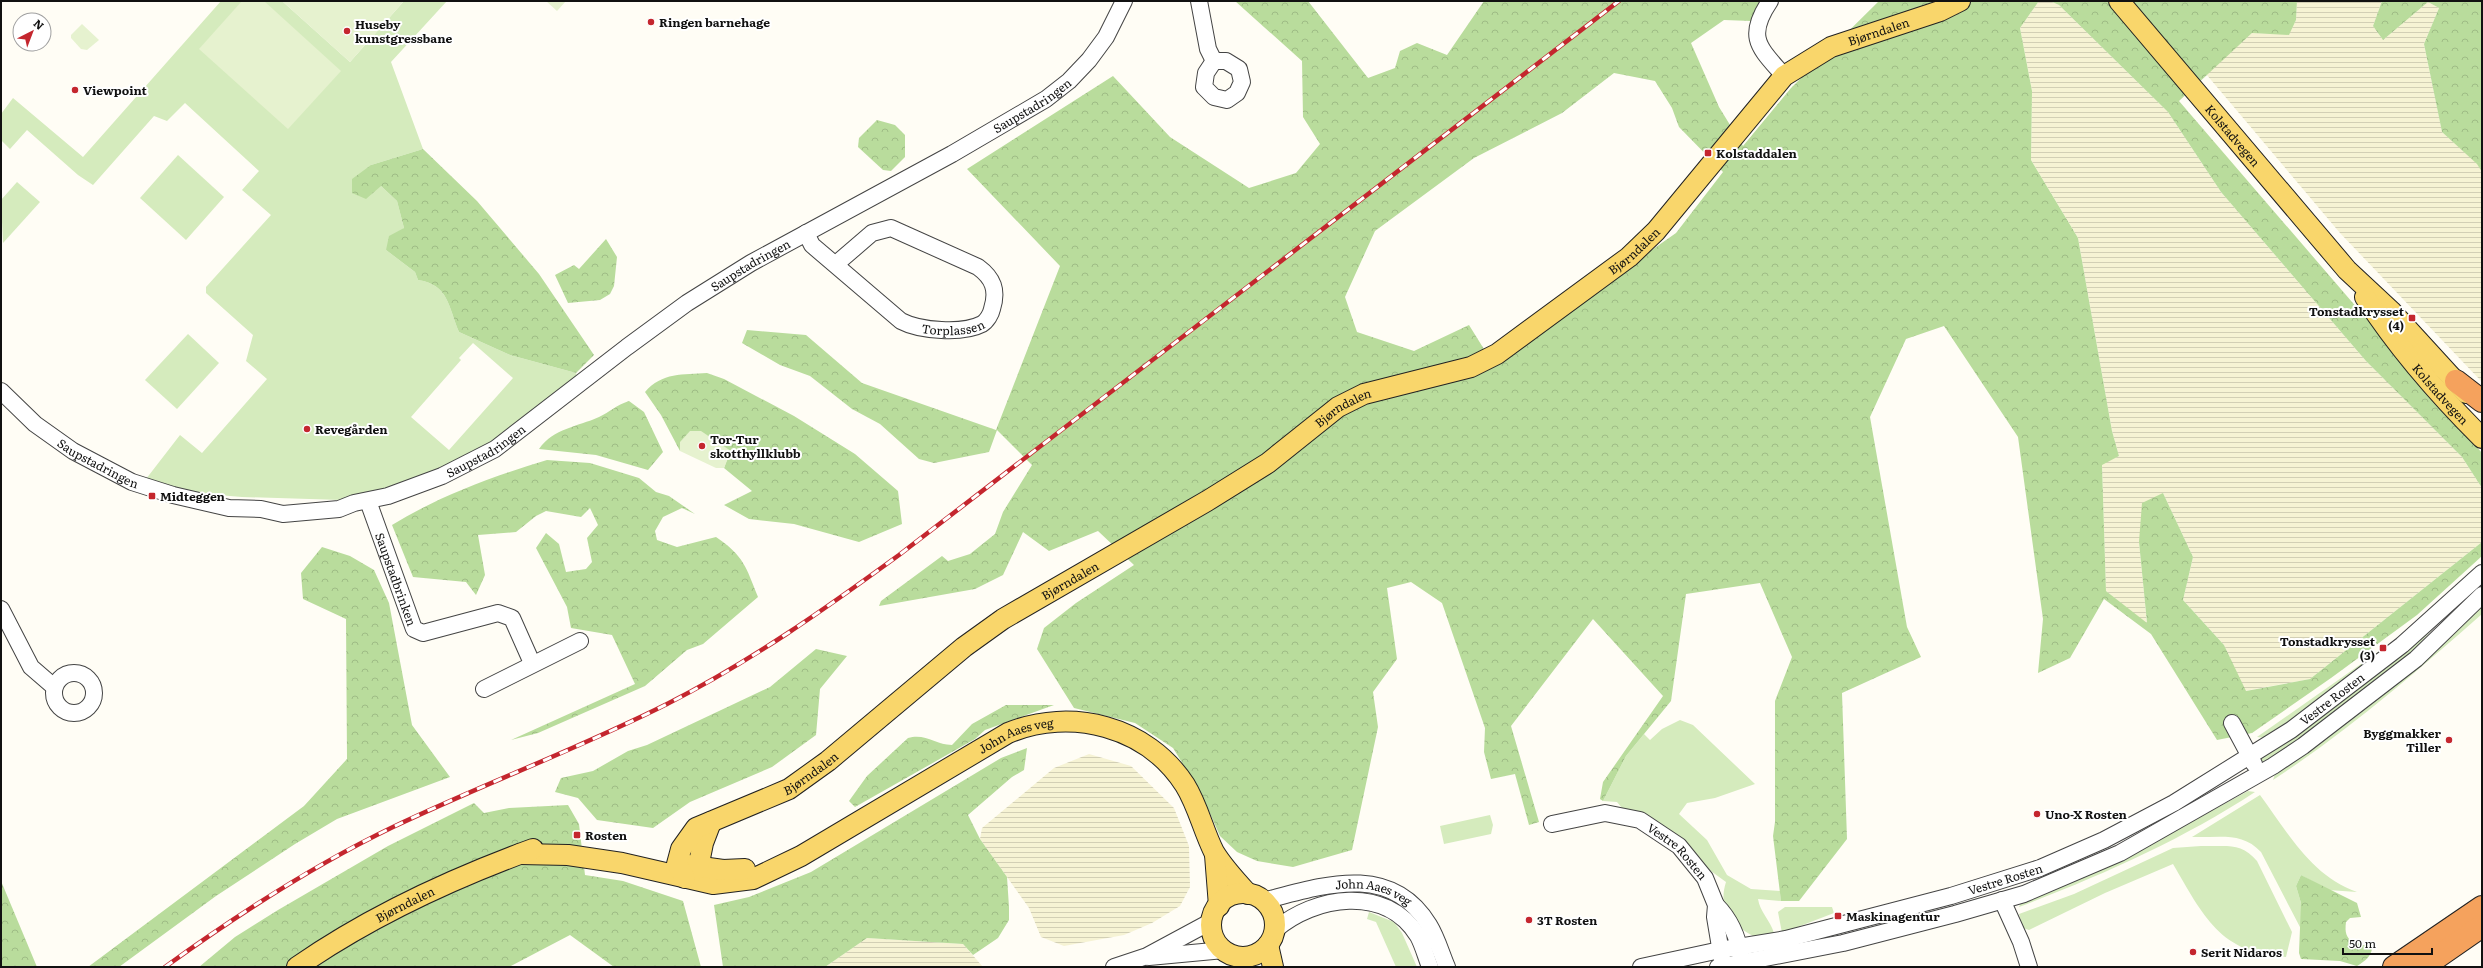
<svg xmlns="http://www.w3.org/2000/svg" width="2483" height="968" font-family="Literata,serif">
	<defs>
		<pattern id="farmland-rules" width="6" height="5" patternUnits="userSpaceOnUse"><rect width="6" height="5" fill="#f6f3d4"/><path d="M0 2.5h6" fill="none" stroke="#d2cfb5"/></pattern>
		<pattern id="forest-crowns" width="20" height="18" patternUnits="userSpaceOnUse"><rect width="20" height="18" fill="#b9dc9c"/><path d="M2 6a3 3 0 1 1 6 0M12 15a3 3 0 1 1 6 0" fill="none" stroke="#9ebc85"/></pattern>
	</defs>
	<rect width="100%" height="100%" fill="#fffdf5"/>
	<g fill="url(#farmland-rules)">
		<path d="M 2039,1 L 2050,1 L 2059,5 L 2168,112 L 2221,192 L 2366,361 L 2462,457 L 2482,488 L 2482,542 L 2310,679 L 2245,691 L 2224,645 L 2183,600 L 2193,557 L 2163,493 L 2139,542 L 2147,624 L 2106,591 L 2102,464 L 2119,456 L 2112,431 L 2078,238 L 2031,160 L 2032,91 L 2020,28 Z"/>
		<path d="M 2297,1 L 2382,1 L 2373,26 L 2383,40 L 2428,2 L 2439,8 L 2424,44 L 2442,132 L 2478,164 L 2482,172 L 2482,382 L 2340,233 L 2206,74 L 2252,33 L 2289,34 L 2296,20 Z"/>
		<path d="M 1089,754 L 1131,766 L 1174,808 L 1189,846 L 1190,887 L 1180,906 L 1152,923 L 1124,935 L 1064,946 L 1041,937 L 1029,908 L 980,839 L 982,828 L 1054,768 Z"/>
		<path d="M 867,938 L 963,944 L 983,967 L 825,967 Z"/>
	</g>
	<g fill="#d5ebbd" fill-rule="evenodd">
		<path d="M 221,1 L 282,1 L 350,62 L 404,1 L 447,1 L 391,62 L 423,149 L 371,165 L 381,186 L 397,201 L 404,228 L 386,250 L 415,272 L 418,280 C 449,285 448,306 459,332 L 510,355 L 576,373 L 579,383 L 494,446 L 373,501 L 242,497 L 194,493 L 146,479 L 180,435 L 202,453 L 267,379 L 246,361 L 253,335 L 206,293 L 206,287 L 271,215 L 242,190 L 259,171 L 185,103 L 167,121 L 154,116 L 93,185 L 78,175 L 27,130 L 10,149 L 1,140 L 1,114 L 13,98 L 83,157 ZM 473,343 L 513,378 L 449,450 L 411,417 L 461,360 L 459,358 Z"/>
		<path d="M 178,155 L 224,197 L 186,240 L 140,198 Z"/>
		<path d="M 17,182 L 40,202 L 3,243 L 1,200 Z"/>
		<path d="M 188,334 L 219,363 L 177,409 L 145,380 Z"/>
		<path d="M 2482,607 L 2482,614 C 2415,673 2348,731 2273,780 L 2275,774 L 2366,708 Z"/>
		<path d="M 2444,616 L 2412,652 L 2364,693 L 2273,758 L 2260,762 L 2256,759 Z"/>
		<path d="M 2378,652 L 2362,674 L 2266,738 L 2257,737 Z"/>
		<path d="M 1680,720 L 1693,725 L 1755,784 L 1715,798 L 1687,803 L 1679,814 L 1707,840 L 1727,875 L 1751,889 L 1780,891 L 1781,901 L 1758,899 C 1760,912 1770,920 1774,933 L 1757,938 C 1733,926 1717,910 1726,882 L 1704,866 L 1674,833 L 1659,822 L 1622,808 L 1617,802 L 1603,801 L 1626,756 L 1644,734 L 1650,740 L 1662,729 Z"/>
		<path d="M 2248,791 L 2255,792 C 2182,840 2100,876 2019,907 L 2021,902 L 2124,858 Z"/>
		<path d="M 2260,795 C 2288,833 2311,876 2357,892 L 2328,890 L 2301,875 L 2296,886 L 2301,903 L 2301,929 L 2261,852 C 2242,831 2218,838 2192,837 Z"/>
		<path d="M 1490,815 L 1493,825 L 1491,834 L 1444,844 L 1440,826 Z"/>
		<path d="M 2201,846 C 2224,847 2241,841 2257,861 L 2292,932 L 2286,957 C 2220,954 2203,915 2173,864 L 2105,893 L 2029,930 L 2023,928 L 2019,914 L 2074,894 L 2173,848 Z"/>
		<path d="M 1785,907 L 1832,907 L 1834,913 L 1782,933 L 1778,912 Z"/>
		<path d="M 1369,912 L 1394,922 L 1402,933 L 1417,967 L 1396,967 L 1376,922 L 1367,919 Z"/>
	</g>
	<g fill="url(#forest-crowns)" fill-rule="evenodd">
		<path d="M 1235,1 L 1308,1 L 1368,78 L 1395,68 L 1400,51 L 1417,43 L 1447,55 L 1484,1 L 1763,1 L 1751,21 L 1724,20 L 1691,43 L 1719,107 L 1743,146 L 1791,88 L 1879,1 L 2039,1 L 2020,28 L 2032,91 L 2031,160 L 2078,238 L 2112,431 L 2119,456 L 2102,465 L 2106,591 L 2147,623 L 2139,542 L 2142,503 L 2163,493 L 2193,557 L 2183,600 L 2224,645 L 2246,691 L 2310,679 L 2482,542 L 2482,556 L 2417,615 L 2331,678 L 2252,733 L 2217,740 L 2151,634 L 2104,599 L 2070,658 L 2038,673 L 2043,619 L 2018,437 L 1944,326 L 1906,339 L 1870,417 L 1907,627 L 1921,657 L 1842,693 L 1847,839 L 1799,901 L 1781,901 L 1773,836 L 1775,822 L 1775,701 L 1792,657 L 1760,583 L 1686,594 L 1671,701 L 1626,756 L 1603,801 L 1600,799 L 1603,782 L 1663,696 L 1593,619 L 1511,726 L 1539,822 L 1529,825 L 1515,774 L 1491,779 L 1484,752 L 1485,728 L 1442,603 L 1411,582 L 1387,588 L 1397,659 L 1373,692 L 1378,727 L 1352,850 L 1293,867 L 1257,861 L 1237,852 L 1220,836 L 1201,793 L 1173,748 L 1135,723 L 1074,708 L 1037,649 L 1044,628 L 1076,603 L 1134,565 L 1098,531 L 1049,551 L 1023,532 L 1003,575 L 975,589 L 879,606 L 881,601 L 942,556 L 948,561 L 970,554 L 995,534 L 1003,512 L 1032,465 L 997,430 L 989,452 L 934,463 L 919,459 L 880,424 L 852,409 L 810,376 L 780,365 L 742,343 L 747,330 L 806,335 L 862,383 L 996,430 L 1060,266 L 967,169 L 1113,76 L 1170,137 L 1249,188 L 1296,173 L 1320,144 L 1303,117 L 1302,61 ZM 1614,73 L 1655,81 L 1672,108 L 1679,127 L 1723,172 L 1676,233 L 1492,362 L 1469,325 L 1414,351 L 1357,332 L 1345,297 L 1375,231 L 1474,158 L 1562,113 Z"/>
		<path d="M 2050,1 L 2297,1 L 2296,20 L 2289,35 L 2252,33 L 2179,101 L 2482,453 L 2482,488 L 2462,457 L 2366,361 L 2221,192 L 2168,112 L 2059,5 Z"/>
		<path d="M 2382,1 L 2482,1 L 2482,172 L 2477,164 L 2442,132 L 2424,44 L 2439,8 L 2428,2 L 2383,40 L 2373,26 Z"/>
		<path d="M 877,120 L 895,125 L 905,135 L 905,157 L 891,171 L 883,170 L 858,147 L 859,138 Z"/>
		<path d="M 423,149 L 477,201 L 539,274 L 594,355 L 576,373 L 510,355 L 459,332 C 448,306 449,285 418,280 L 415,272 L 386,250 L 389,236 L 404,228 L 397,201 L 381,186 L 366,199 L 352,193 L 352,179 L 371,165 Z"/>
		<path d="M 606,239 L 617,257 L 614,286 L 610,294 L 600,300 L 568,303 L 555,275 L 574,265 L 579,269 Z"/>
		<path d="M 707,373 L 724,379 L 794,416 L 855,454 L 898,491 L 902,524 L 859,542 L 794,524 L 749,519 L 724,505 L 752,491 L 724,468 L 730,451 L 680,442 L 680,451 L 661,415 L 645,392 C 662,372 683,375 707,373 Z"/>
		<path d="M 629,401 L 644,412 L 663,452 L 648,470 L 596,455 L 539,449 C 554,428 577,427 599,417 C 610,412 616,405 629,401 Z"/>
		<path d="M 547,460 L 590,463 L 639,478 L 656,492 L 669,496 L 695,514 L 682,508 L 663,517 L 655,531 L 657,540 L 677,547 L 716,537 C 744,556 746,567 758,597 L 703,644 L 687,650 L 645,686 L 538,733 L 511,740 L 635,684 L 612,635 L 571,628 L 567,607 L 536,548 L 546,533 L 559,544 L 566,572 L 586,569 L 592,562 L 587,538 L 598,525 L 590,508 L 581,517 L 546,511 L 536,516 L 516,532 L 478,535 L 485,575 L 476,595 L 466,582 L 413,577 L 392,525 C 439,496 494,476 547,460 Z"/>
		<path d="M 322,547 L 350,556 L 374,570 L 389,603 L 412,725 L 450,777 L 337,819 L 295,844 L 216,896 L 119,967 L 88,967 L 304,806 L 347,759 L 346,619 L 303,599 L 301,573 Z"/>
		<path d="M 816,649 L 847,656 L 820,689 L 816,735 L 772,767 L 690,802 L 653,828 L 597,820 L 578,798 L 555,792 L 561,778 L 593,771 L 628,751 L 647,745 L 770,687 Z"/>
		<path d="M 1006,705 L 1054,705 L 985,730 L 975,739 L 855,807 L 849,801 L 867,776 L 908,738 C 926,733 935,745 952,745 L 972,724 Z"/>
		<path d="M 1027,748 L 1024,770 L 1012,777 L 968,815 L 980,839 L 1007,877 L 1009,907 L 1009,920 L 998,938 L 973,955 L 963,944 L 867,938 L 825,967 L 723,967 L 714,905 L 749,897 L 811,872 L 1001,758 Z"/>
		<path d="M 474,803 L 484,813 L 509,808 L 568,805 L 579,824 L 585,875 L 623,881 L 683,901 L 701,967 L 614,967 L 570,935 L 509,967 L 199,967 L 235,937 L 278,910 L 388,846 Z"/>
		<path d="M 2301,875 L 2357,903 L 2361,917 L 2350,918 L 2346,922 C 2343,944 2355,941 2372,948 C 2371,957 2365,961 2357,966 L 2340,961 L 2301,959 L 2299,953 L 2301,903 L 2296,886 Z"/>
		<path d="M 1,881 L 37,967 L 1,967 Z"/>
	</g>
	<g fill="#e6f2cf">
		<path d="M 242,1 L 264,1 L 341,71 L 288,129 L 199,49 Z"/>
		<path d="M 282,1 L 404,1 L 350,62 Z"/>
		<path d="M 546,1 L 566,1 L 557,11 Z"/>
		<path d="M 82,24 L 99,40 L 87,50 L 81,49 L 71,38 L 71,35 Z"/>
		<path d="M 690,431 L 701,431 L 731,451 L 724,468 L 716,468 L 680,451 L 680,442 Z"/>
	</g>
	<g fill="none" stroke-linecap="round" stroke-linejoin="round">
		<g stroke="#444" stroke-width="18">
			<g id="minor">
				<path d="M 1199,1 L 1208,49 L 1214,61"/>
				<path d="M 1770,1 C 1745,38 1760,48 1784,76"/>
				<path d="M 1214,61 L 1226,61 L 1239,69 L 1242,82 L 1237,93 L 1227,100 L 1214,97 L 1204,87 L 1206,73 Z"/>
				<path id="s1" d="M 806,233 L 812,245 L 901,321 C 920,331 963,334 982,324 C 987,321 991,314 992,309 C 998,290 993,278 978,267 L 891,228 L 872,233 L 836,264"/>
				<path id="s2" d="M 1,391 L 35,424 L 73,451 L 132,482 L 173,495 L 229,508 L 261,509 L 283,514 L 339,509 L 354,503 L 388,496 L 442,476 L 495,449 L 627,347 L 687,303 L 751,263 L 952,154 L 1046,99 L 1069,81 L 1089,60 L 1106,37 L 1124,1"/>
				<path id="s3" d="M 368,501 L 414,629 L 423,633 L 498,613 L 512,618 L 532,663"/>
				<path d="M 1,609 L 31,667 L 53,686"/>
				<circle cx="74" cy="693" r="20"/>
				<path d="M 484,689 L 580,641"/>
				<path d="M 2232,723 L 2254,764"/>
				<path id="s4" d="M 1552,824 L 1605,813 L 1640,820 L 1679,846 L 1705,878 L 1716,905 L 1715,917 L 1722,959"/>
				<path d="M 2002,900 L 2021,942 L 2029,967"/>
				<path id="s5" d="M 1263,901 C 1321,886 1390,861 1429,925 C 1437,938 1441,953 1447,967"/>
				<path d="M 1716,905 C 1730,919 1738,937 1741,957"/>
				<path d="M 1275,930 C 1314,896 1386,884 1418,936 C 1423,945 1426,957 1430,967"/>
				<path d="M 1149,957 L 1224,950"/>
				<path d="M 1114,967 L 1147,956 L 1212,921"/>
				<path id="s6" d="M 1641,967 L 1720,950 L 1786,939 L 1951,896 L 2040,868 L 2104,840 L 2174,803 L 2291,730 L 2402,645 L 2482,573"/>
				<path d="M 1718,967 L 1843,943 L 1955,914 L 2024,894 L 2120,853 L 2273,766 L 2303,746 L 2416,659 L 2482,595"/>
			</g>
		</g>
		<g stroke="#222" stroke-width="22">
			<g id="major">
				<path id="s7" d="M 2119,1 L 2347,270 L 2391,311 L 2466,393"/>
				<path id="s8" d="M 2365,297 C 2398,348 2439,395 2482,438"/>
				<path id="s9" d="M 520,854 L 568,855 L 622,863 L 713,884 L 753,879 L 801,856 L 1008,733 C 1071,707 1147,726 1185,785 C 1198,806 1203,830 1214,852 C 1223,867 1236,881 1248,894"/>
				<path d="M 1215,855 L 1219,906"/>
				<path d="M 680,864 L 723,870 L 745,869"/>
				<path d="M 688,875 L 698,868 L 703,843 L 711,822"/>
				<path id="s10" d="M 685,878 L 677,864 L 681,849 L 696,828 L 789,789 L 828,761 L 964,647 L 1003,619 L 1207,501 L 1268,463 L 1338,407 L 1364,394 L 1471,367 L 1497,354 L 1629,257 L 1656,231 L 1784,76 L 1831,47 L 1940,11 L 1960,1"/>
				<circle cx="1243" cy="925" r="32"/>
				<path d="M 1268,945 L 1273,967"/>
				<path id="s11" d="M 297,967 C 369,917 451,879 533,849"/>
			</g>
		</g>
		<g stroke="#222" stroke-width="24">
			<g id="highway">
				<path d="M 2456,381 L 2482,401"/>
				<path d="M 2394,967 L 2482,907"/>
				<path d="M 2423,967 L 2482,926"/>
			</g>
		</g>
		<use href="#minor" stroke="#fff" stroke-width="16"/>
		<use href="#major" stroke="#f9d66b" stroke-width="20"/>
		<use href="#highway" stroke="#f5a25d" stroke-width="22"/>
		<g stroke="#c4262e" stroke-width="4.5">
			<path id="rail" d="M 165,967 C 237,915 312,866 393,827 C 483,784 578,749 667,704 C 750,662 825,609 899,555 L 1619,1"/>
		</g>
		<use href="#rail" stroke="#fff" stroke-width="3" stroke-dasharray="9" stroke-linecap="butt"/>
	</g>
	<g fill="#c4262e" stroke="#fff" stroke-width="1.5">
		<circle cx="651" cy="22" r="4"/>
		<circle cx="347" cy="31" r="4"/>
		<circle cx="75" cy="90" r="4"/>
		<rect x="1704" y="149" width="8" height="8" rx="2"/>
		<rect x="2408" y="314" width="8" height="8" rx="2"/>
		<circle cx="307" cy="429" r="4"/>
		<circle cx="702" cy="446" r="4"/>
		<rect x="148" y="492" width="8" height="8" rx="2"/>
		<rect x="2379" y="644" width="8" height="8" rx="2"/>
		<circle cx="2449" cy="740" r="4"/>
		<circle cx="2037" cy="814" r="4"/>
		<rect x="573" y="831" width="8" height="8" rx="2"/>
		<rect x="1834" y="912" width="8" height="8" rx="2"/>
		<circle cx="1529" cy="920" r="4"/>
		<circle cx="2193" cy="952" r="4"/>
	</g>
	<g text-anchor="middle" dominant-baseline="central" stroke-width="4" stroke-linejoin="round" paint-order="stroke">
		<g font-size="12" font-weight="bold" fill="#111" stroke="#fff" text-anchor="start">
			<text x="659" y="22">Ringen barnehage</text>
			<text x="355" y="24">Huseby<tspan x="355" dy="14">kunstgressbane</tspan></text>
			<text x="83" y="90">Viewpoint</text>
			<text x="1716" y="153">Kolstaddalen</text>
			<text x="2404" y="311" text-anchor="end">Tonstadkrysset<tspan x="2404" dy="14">(4)</tspan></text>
			<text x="315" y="429">Revegården</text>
			<text x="710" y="439">Tor-Tur<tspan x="710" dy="14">skotthyllklubb</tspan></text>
			<text x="160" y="496">Midteggen</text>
			<text x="2375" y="641" text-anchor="end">Tonstadkrysset<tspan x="2375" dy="14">(3)</tspan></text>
			<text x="2441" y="733" text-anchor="end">Byggmakker<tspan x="2441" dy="14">Tiller</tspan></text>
			<text x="2045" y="814">Uno-X Rosten</text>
			<text x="585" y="835">Rosten</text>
			<text x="1846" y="916">Maskinagentur</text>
			<text x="1537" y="920">3T Rosten</text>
			<text x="2201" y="952">Serit Nidaros</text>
		</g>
		<g font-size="12" fill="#111" stroke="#fff">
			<text stroke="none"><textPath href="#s10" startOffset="1505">Bjørndalen</textPath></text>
			<text stroke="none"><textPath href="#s2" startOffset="1179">Saupstadringen</textPath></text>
			<text stroke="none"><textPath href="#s7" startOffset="176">Kolstadvegen</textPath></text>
			<text stroke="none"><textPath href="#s10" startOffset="1169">Bjørndalen</textPath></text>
			<text stroke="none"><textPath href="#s2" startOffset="855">Saupstadringen</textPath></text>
			<text stroke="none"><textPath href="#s1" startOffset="184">Torplassen</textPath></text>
			<text stroke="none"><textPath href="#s8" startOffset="123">Kolstadvegen</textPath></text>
			<text stroke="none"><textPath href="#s10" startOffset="833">Bjørndalen</textPath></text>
			<text stroke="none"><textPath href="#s2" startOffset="531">Saupstadringen</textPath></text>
			<text stroke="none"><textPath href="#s2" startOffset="122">Saupstadringen</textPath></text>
			<text stroke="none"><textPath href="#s3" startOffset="83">Saupstadbrinken</textPath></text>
			<text stroke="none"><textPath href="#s10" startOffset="509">Bjørndalen</textPath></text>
			<text stroke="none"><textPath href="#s6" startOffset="750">Vestre Rosten</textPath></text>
			<text stroke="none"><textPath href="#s9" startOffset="537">John Aaes veg</textPath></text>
			<text stroke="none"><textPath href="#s10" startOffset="185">Bjørndalen</textPath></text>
			<text stroke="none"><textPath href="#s4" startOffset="139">Vestre Rosten</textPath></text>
			<text stroke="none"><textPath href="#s6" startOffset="375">Vestre Rosten</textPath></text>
			<text stroke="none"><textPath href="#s5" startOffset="114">John Aaes veg</textPath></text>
			<text stroke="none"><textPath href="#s11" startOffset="125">Bjørndalen</textPath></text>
		</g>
	</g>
	<rect width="2483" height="968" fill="none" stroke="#111111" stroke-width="4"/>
	<g transform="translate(32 32) rotate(42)"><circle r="19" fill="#ffffff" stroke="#a0a0a0"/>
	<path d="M0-3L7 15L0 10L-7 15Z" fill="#c4262e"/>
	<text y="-6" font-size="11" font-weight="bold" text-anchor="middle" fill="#111111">N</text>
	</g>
	<path d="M2343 948v6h89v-6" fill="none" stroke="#111111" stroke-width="2"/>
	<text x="2349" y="948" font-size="12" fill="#111111" stroke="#ffffff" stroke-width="3" paint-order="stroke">50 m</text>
</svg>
